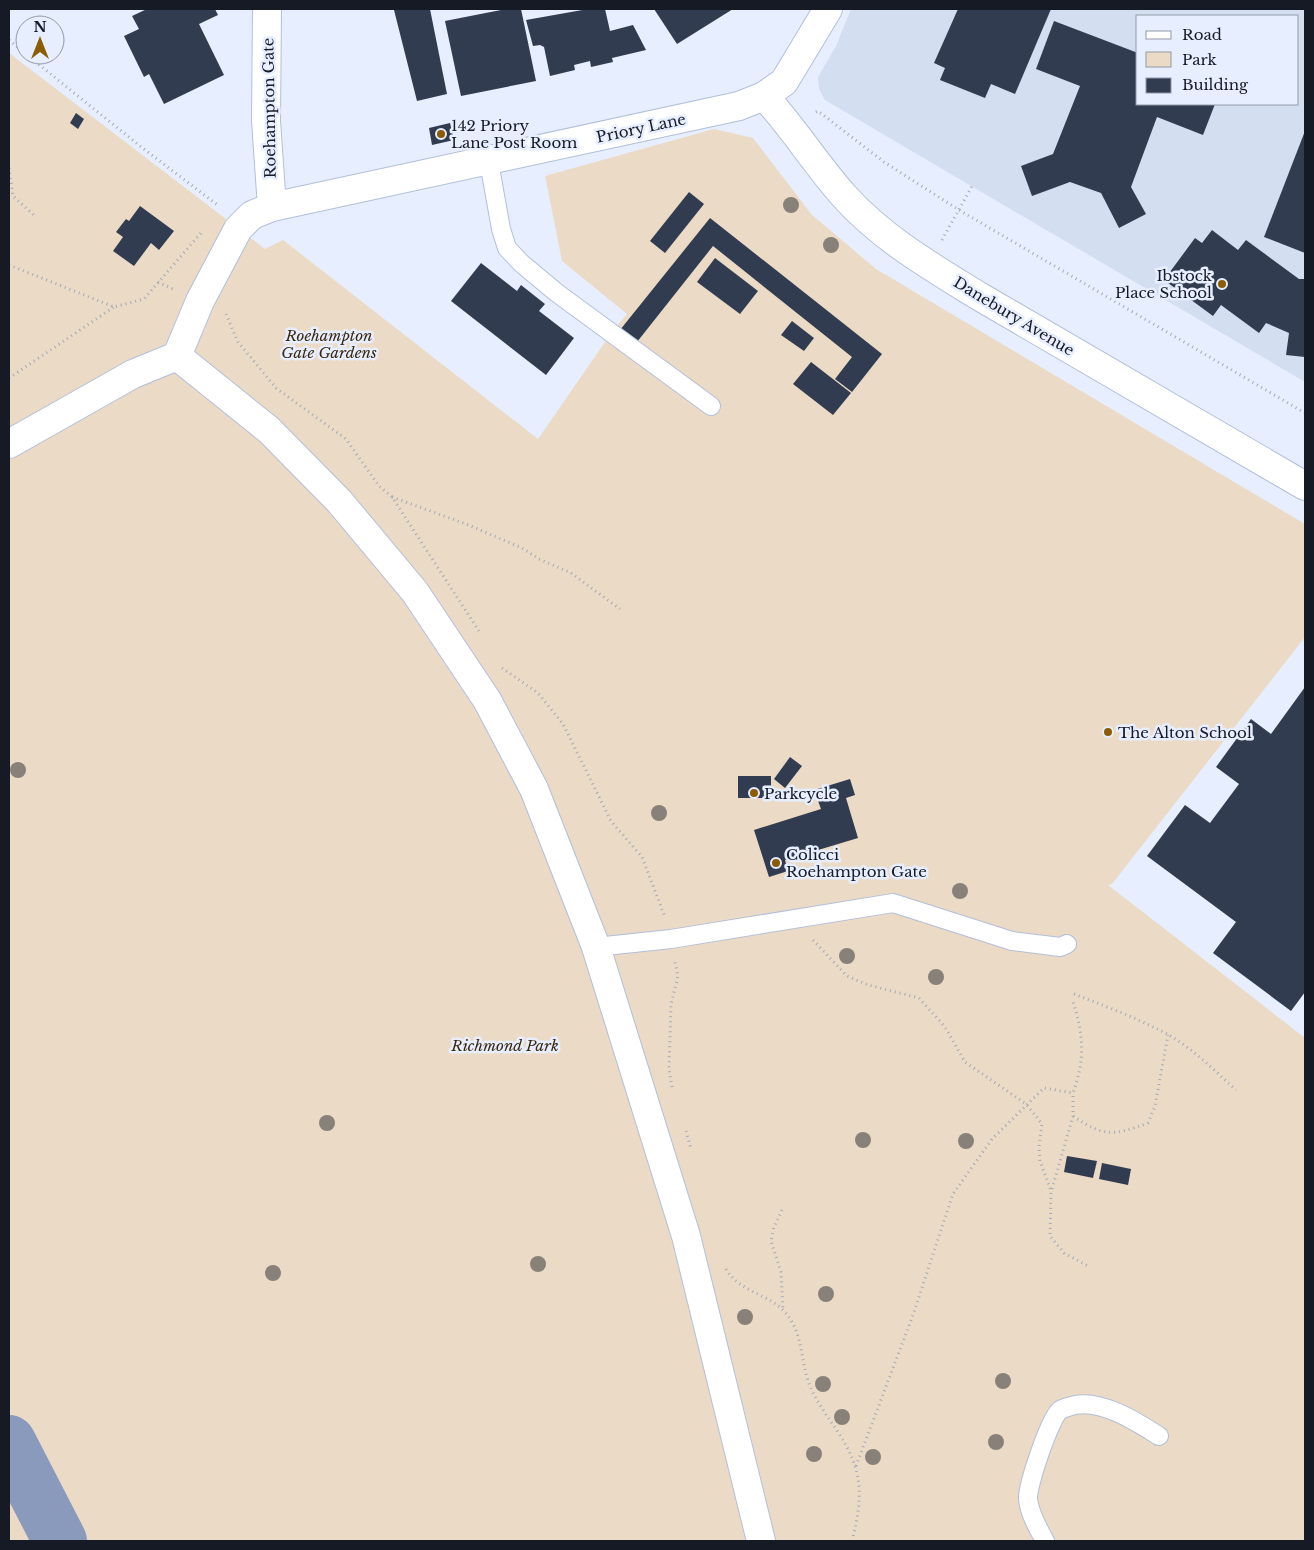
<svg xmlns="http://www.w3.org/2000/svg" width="1314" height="1550" font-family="'Libre Baskerville',serif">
	<rect width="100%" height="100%" fill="#e6eeff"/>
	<path fill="#d4def1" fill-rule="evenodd" d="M 851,9 L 1305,9 L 1305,382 L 825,100 L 819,89 L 818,77 L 836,46 ZM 1138,16 L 1298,16 L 1298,104 L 1138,104 Z"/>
	<path fill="#ebdac5" d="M 9,53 L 265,249 L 283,240 L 538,439 L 612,332 L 627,314 L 562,261 L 545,176 L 714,129 L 753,138 L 812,215 L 876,269 L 1305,524 L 1305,637 L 1112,884 L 1108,885 L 1305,1038 L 1305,1541 L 9,1541 Z"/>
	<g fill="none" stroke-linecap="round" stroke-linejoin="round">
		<path stroke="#8a9abc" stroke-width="54" d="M 9,1442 L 60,1541"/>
	</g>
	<g fill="#313c51">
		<path d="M 147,9 L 215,9 L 218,15 L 199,24 L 224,75 L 164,104 L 149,74 L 144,77 L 124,36 L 139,29 L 132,16 Z"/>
		<path d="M 391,9 L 430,9 L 447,94 L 417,101 L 394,10 Z"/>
		<path d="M 506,9 L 521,9 L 536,81 L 461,96 L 445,21 Z"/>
		<path d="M 588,9 L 605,9 L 610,31 L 633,25 L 646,50 L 612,58 L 613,62 L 591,67 L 590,61 L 574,65 L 575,70 L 550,76 L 544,47 L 540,45 L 533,46 L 526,20 Z"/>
		<path d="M 654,9 L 733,9 L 677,44 Z"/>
		<path d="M 958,9 L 1051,9 L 1015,94 L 991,84 L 985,98 L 940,80 L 945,68 L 934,63 Z"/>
		<path d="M 1054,21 L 1138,53 L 1138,104 L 1215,104 L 1203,135 L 1157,117 L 1131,187 L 1146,214 L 1119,228 L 1101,193 L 1070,182 L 1032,196 L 1021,166 L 1053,154 L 1080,86 L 1036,69 Z"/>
		<path d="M 76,113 L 84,119 L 78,129 L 70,123 Z"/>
		<path d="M 450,123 L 454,140 L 432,145 L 429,128 Z"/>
		<path d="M 1305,131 L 1305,253 L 1264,237 Z"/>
		<path d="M 689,192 L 704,204 L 665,253 L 650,241 Z"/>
		<path d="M 140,206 L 174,231 L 159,250 L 151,243 L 134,266 L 113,251 L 123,237 L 116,232 L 126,219 L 129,221 Z"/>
		<path d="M 710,218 L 882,354 L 852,392 L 835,379 L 852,357 L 713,246 L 637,342 L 620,330 Z"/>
		<path d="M 1212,230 L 1238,250 L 1246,240 L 1299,279 L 1305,279 L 1305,357 L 1286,355 L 1289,333 L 1266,323 L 1259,333 L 1221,305 L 1213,316 L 1164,280 L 1195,238 L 1202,243 Z"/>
		<path d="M 715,258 L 758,291 L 740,314 L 697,282 Z"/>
		<path d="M 481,263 L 517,291 L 521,285 L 545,304 L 539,311 L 574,338 L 546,375 L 451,301 Z"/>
		<path d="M 792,321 L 814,338 L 804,351 L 781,335 Z"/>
		<path d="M 811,362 L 851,393 L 833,415 L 793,384 Z"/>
		<path d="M 1305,687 L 1305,992 L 1291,1011 L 1213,953 L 1236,922 L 1147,856 L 1185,805 L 1210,823 L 1239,784 L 1216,767 L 1251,719 L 1271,734 Z"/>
		<path d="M 790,757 L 802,766 L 785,788 L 774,779 Z"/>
		<rect x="738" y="776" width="33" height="22"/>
		<path d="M 850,779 L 855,795 L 846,798 L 858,838 L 785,860 L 788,871 L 769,877 L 754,830 L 821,809 L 814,790 Z"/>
		<path d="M 1067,1156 L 1097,1161 L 1093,1178 L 1064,1172 Z"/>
		<path d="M 1102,1163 L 1131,1169 L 1128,1185 L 1099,1179 Z"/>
	</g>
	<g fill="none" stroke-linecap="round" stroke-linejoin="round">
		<g stroke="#b2bfda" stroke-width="20">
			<g id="lane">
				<path d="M 489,162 L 501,229 L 507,248 L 521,263 L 557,293 L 711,406"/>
				<path d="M 596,947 L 671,939 L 893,903 L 1012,941 L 1060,947 L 1067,944"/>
				<path d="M 1045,1541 C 1039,1530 1029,1513 1028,1499 C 1027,1486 1050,1418 1060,1410 C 1064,1408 1071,1406 1075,1405 C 1103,1400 1137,1422 1159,1436"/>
			</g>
		</g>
		<g stroke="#b2bfda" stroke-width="30">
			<g id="street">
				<path d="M 267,9 L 266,121 L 272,207"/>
				<path d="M 764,96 C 794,128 816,165 845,197 C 882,238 930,266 977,295 L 1305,486"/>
				<path d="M 177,356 L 269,430 L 339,501 L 415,592 L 487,700 L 534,789 L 596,947 L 686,1236 L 761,1541"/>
				<path d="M 9,444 L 133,374 L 177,356 L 200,301 L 238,229 L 252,215 L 272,207 L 739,106 L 764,96 L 784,82 L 828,9"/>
			</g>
		</g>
		<g stroke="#a3aab8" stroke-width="3" stroke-dasharray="1 4" stroke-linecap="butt">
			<path d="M 9,40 L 25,53"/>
			<path d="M 27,55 L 140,146 L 219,206"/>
			<path d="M 816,112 L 818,111 L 884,162 L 959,210 L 1305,413"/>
			<path d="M 9,168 L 13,196 L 36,217"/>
			<path d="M 942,240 L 972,186"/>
			<path d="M 9,265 L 114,307 L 144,299 L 201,233"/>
			<path d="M 158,282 L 173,289"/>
			<path d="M 226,314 L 238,342 L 276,388 L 346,439 L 379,486 L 392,497 L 479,631"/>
			<path d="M 9,378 L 114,307"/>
			<path d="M 392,497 L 466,524 L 522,548 L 539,559 L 571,573 L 620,609"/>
			<path d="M 502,668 L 538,693 L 563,724 L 611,821 L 642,857 L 665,917"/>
			<path d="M 813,940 L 847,976 L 868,985 L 919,998 L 945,1027 L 965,1062 L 1026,1104 L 1042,1124 L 1039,1147 L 1040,1161 L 1051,1191 L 1050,1236 L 1064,1253 L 1088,1266"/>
			<path d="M 1074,994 C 1105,1006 1137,1018 1167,1034 C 1192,1048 1214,1070 1236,1090"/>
			<path d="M 672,1087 L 669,1069 L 671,1004 L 678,976 L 675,962"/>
			<path d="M 1073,1116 C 1104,1137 1113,1136 1148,1123 L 1155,1106 L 1168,1035"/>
			<path d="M 686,1131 L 691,1149"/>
			<path d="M 1052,1189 L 1073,1116 L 1073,1093"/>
			<path d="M 782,1210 L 774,1227 L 771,1241 L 781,1272 L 783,1310"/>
			<path d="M 726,1269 C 738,1291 768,1294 784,1311 C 804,1332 800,1362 810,1386 C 817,1403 828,1417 838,1432 C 864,1472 863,1497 852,1541"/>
			<path d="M 856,1466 L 913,1315 L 953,1194 L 992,1139 L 1044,1088 L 1073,1093 C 1085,1060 1084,1035 1073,1002"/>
		</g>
		<use href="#lane" stroke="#fff" stroke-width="18"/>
		<use href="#street" stroke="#fff" stroke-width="28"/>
	</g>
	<g fill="#88817a">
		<circle cx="791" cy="205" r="8"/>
		<circle cx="831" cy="245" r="8"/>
		<circle cx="18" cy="770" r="8"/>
		<circle cx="659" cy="813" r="8"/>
		<circle cx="960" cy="891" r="8"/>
		<circle cx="847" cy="956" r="8"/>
		<circle cx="936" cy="977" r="8"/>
		<circle cx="327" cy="1123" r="8"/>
		<circle cx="863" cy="1140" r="8"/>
		<circle cx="966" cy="1141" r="8"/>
		<circle cx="538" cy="1264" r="8"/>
		<circle cx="273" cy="1273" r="8"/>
		<circle cx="826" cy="1294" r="8"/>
		<circle cx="745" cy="1317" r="8"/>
		<circle cx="1003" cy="1381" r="8"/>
		<circle cx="823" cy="1384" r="8"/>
		<circle cx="842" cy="1417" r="8"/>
		<circle cx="996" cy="1442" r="8"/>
		<circle cx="814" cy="1454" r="8"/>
		<circle cx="873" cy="1457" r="8"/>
	</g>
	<g fill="#8c5c04" stroke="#e6eeff" stroke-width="2">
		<circle cx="441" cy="134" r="5"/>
		<circle cx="1222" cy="284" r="5"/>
		<circle cx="1108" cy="732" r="5"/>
		<circle cx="754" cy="793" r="5"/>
		<circle cx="776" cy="863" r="5"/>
	</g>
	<g text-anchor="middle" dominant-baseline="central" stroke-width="5" stroke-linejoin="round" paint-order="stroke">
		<g font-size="15" fill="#151a24" stroke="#e6eeff">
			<text transform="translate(269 108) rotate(-91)">Roehampton Gate</text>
			<text transform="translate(641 128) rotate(-12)">Priory Lane</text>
			<text transform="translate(1014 316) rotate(31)">Danebury Avenue</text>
		</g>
		<g font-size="15" fill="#151a24" stroke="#e6eeff" text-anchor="start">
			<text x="451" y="125">142 Priory<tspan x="451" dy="17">Lane Post Room</tspan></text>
			<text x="1212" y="275" text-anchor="end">Ibstock<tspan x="1212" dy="17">Place School</tspan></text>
			<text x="1118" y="732">The Alton School</text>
			<text x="764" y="793">Parkcycle</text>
			<text x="786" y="854">Colicci<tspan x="786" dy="17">Roehampton Gate</tspan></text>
		</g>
		<g font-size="15" font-style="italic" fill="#3b280d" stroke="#e6eeff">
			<text x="329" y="335">Roehampton<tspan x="329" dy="17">Gate Gardens</tspan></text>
			<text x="505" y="1045">Richmond Park</text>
		</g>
	</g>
	<rect width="1314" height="1550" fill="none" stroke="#151a24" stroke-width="20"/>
	<rect x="1136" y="15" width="162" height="90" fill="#e6eeff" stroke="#9299a7"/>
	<rect x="1146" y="31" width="25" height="8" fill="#ffffff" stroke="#9299a7"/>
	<text x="1182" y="40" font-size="15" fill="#151a24">Road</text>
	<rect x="1146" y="52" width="25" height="15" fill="#ebdac5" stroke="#9299a7"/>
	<text x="1182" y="65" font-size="15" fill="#151a24">Park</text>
	<rect x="1146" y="78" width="25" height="15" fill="#313c51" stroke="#9299a7"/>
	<text x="1182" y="90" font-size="15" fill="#151a24">Building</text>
	<g transform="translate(40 40)"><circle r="24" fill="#e6eeff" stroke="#9299a7"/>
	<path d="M0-4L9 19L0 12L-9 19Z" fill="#8c5c04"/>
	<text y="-8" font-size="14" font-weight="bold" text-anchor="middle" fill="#151a24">N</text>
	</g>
</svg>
